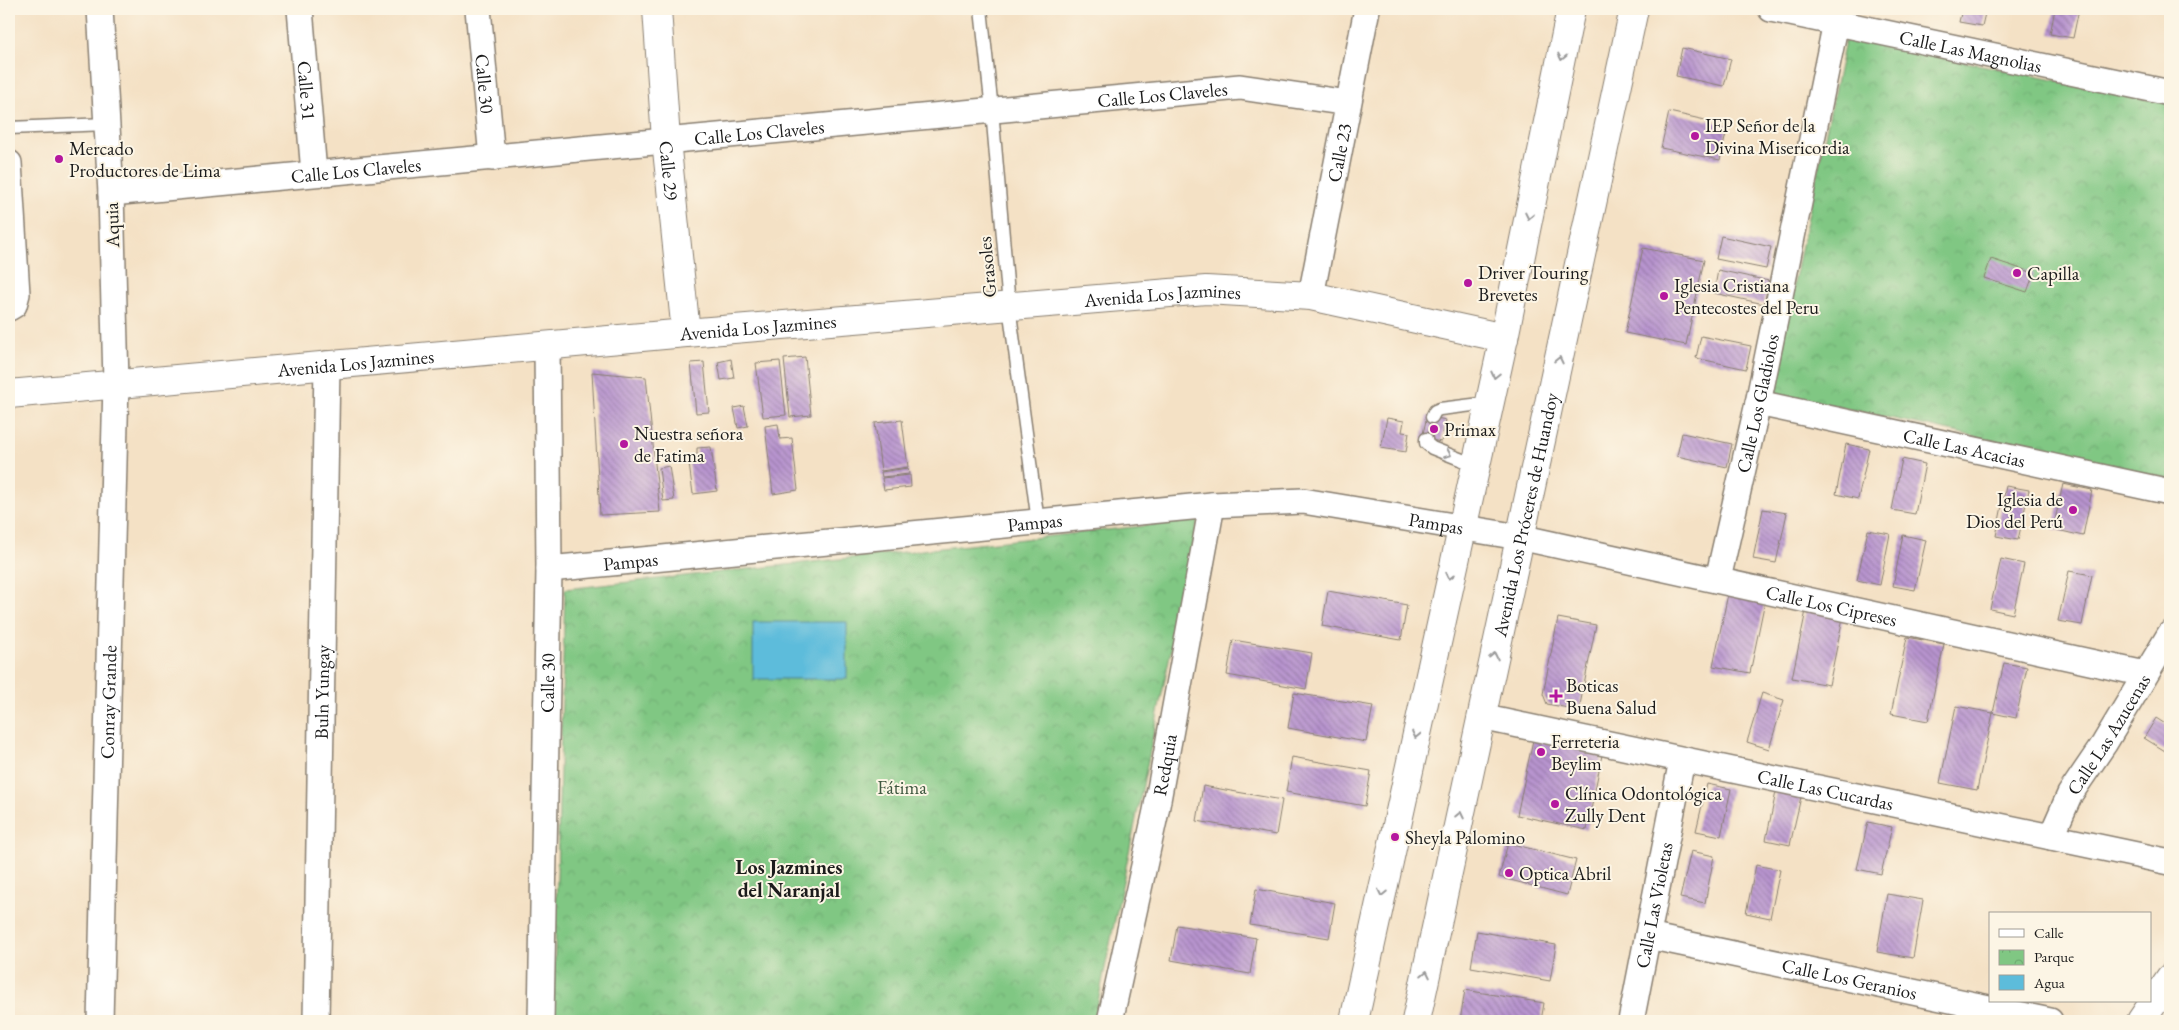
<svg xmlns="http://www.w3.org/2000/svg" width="2179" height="1030" font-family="'EB Garamond',serif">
	<defs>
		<pattern id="park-crowns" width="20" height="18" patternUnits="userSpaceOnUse" patternTransform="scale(1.25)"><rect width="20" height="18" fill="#80c783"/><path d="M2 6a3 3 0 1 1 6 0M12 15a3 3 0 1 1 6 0" fill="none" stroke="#6eaa71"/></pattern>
		<pattern id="building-back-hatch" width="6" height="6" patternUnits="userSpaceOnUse" patternTransform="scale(1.25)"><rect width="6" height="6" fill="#b894cf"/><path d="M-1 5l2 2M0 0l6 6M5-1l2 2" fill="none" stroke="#9578a7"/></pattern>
	</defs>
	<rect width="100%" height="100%" fill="#fcf5e5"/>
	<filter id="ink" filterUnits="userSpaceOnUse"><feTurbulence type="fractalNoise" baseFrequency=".02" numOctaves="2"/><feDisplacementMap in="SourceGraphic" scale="10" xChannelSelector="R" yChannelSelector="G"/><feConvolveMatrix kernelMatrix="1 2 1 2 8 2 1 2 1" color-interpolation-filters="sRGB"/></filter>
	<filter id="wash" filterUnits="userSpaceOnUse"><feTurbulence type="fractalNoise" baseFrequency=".0096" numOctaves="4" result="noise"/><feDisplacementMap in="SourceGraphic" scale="20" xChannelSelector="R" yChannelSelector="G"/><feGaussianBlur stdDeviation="1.12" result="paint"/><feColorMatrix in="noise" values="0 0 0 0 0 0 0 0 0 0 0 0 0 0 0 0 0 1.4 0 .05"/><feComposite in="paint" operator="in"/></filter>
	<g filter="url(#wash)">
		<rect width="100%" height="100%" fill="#f4e1c5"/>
		<g fill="url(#park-crowns)" stroke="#4e7250">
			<path d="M 1846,37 L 2170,104 L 2170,479 L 1771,392 Z"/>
			<path d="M 1198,520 L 1094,1021 L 553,1021 L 565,589 Z"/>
		</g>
		<rect fill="#5dbcdb" stroke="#3c6c7c" x="753" y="622" width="94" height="57"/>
		<g id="blocks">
			<g fill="url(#building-back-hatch)">
				<path d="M 1921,9 L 1935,9 L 1935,12 Z"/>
				<path d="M 1962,9 L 1986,9 L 1982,26 L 1959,22 Z"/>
				<path d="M 2055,9 L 2079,9 L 2073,38 L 2050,34 Z"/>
				<path d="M 1682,48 L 1731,59 L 1724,86 L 1676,76 Z"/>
				<path d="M 1669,112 L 1728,125 L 1720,160 L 1661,148 Z"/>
				<path d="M 1721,236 L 1771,247 L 1766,269 L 1716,259 Z"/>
				<path d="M 1643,248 L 1704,260 L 1686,345 L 1625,333 Z"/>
				<path d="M 1991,259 L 2034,273 L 2027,292 L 1984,278 Z"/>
				<path d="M 1718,270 L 1769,281 L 1764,304 L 1714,293 Z"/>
				<path d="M 1701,336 L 1751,346 L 1746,369 L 1696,358 Z"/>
				<path d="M 805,357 L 811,415 L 790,417 L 784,359 Z"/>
				<path d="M 731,359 L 734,378 L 721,380 L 718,362 Z"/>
				<path d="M 780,361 L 786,415 L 763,417 L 756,363 Z"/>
				<path d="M 704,362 L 709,412 L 696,413 L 691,363 Z"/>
				<path d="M 592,372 L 646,377 L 660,512 L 600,515 Z"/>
				<path d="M 744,406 L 748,426 L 738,428 L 734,408 Z"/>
				<path d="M 1427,416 L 1446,420 L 1441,442 L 1422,438 Z"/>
				<path d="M 1387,418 L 1404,421 L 1402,432 L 1409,433 L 1406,452 L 1381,448 Z"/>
				<path d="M 902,420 L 908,467 L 881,471 L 875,423 Z"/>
				<path d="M 778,424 L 780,439 L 792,438 L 798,490 L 773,494 L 765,426 Z"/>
				<path d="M 1682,433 L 1732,444 L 1727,467 L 1677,456 Z"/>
				<path d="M 1846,444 L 1869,449 L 1858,499 L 1836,494 Z"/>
				<path d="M 711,447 L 717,491 L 693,494 L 688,456 L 697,455 L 697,448 Z"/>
				<path d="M 1902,459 L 1925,464 L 1915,514 L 1892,510 Z"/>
				<path d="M 669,466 L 674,500 L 663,501 L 659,468 Z"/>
				<path d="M 908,468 L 909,474 L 882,477 L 881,472 Z"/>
				<path d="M 910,475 L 911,487 L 884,490 L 882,478 Z"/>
				<path d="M 2063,484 L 2092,490 L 2083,536 L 2053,529 Z"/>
				<path d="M 2006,486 L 2029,490 L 2018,540 L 1996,536 Z"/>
				<path d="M 1763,509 L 1787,513 L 1776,563 L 1753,559 Z"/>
				<path d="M 1868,530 L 1890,534 L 1880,585 L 1857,580 Z"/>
				<path d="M 1903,535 L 1926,540 L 1915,590 L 1893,586 Z"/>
				<path d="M 2001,559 L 2024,564 L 2013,614 L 1990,609 Z"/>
				<path d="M 2069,571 L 2092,575 L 2082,625 L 2058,621 Z"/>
				<path d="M 1729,589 L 1766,596 L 1750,673 L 1713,666 Z"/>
				<path d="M 1328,591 L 1407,605 L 1401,640 L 1322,626 Z"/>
				<path d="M 1808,601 L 1845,608 L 1829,685 L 1792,678 Z"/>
				<path d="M 1558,618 L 1596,625 L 1579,710 L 1547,704 L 1543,694 Z"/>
				<path d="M 1907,637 L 1944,644 L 1928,721 L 1891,714 Z"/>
				<path d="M 1233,640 L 1312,653 L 1306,689 L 1227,675 Z"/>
				<path d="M 2004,663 L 2027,667 L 2016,718 L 1993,713 Z"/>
				<path d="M 1294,693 L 1373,706 L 1366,742 L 1288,728 Z"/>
				<path d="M 1762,693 L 1784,700 L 1769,749 L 1747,742 Z"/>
				<path d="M 1956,706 L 1993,713 L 1977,790 L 1940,783 Z"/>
				<path d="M 2156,718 L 2170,727 L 2170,754 L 2144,738 Z"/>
				<path d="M 1533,740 L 1602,755 L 1587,830 L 1517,815 Z"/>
				<path d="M 1292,757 L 1371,771 L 1365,806 L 1286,792 Z"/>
				<path d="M 1707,784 L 1731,789 L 1721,836 L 1696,831 Z"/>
				<path d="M 1203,786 L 1282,800 L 1276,835 L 1197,821 Z"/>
				<path d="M 1776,792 L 1801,797 L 1790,845 L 1766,840 Z"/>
				<path d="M 1868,822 L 1892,827 L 1881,874 L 1857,869 Z"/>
				<path d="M 1508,843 L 1576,860 L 1567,895 L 1499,877 Z"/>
				<path d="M 1691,851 L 1714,856 L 1705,903 L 1680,898 Z"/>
				<path d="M 1756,865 L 1780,870 L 1770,918 L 1746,913 Z"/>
				<path d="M 1256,889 L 1335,903 L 1329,938 L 1250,925 Z"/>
				<path d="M 1887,894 L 1923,900 L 1913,958 L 1877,952 Z"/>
				<path d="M 1177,925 L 1256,938 L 1250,974 L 1171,960 Z"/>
				<path d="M 1477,931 L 1556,945 L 1550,981 L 1471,967 Z"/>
				<path d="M 1465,990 L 1544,1003 L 1541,1021 L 1460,1021 Z"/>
			</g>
		</g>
	</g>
	<g filter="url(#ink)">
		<use href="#blocks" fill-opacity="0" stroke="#887e70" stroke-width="1"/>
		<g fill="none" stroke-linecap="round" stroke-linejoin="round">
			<g stroke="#887e70" stroke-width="15">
				<g id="lane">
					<path d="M 981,9 L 992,110 L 1009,306 L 1038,522"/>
					<path d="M 9,128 L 107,124"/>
					<path d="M 1432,417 L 1435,411 L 1440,409 L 1489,403"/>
					<path d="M 1426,439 L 1426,443 L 1432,448 L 1475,465"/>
				</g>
			</g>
			<g stroke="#887e70" stroke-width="28">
				<g id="street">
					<path id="s1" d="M 300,9 L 314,173"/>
					<path id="s2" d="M 478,9 L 492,158"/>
					<path id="s3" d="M 1771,9 L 2170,93"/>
					<path d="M 9,163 L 17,294 L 14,305 L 9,308"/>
					<path id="s4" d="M 111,193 L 1240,87 L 1348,103"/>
					<path id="s5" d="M 1311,296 L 1367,9"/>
					<path id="s6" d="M 1758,403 L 2170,492"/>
					<path id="s7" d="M 549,569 L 1212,505 L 1303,501 L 1519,537 L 2145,674"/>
					<path id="s8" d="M 1718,579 L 1758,403 L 1836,22"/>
					<path id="s9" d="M 1481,717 L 2170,862"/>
					<path id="s10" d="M 2051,837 L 2070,794 L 2104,744 L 2170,634"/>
					<path id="s11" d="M 1648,936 L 2050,1021"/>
					<path id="s12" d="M 100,1021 L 116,382 L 111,193 L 100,9"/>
					<path id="s13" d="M 316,1021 L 327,364"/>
					<path id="s14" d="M 541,1021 L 549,569 L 547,346"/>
					<path id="s15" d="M 1110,1021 L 1156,811 L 1212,505"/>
					<path id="s16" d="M 1631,1021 L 1682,760"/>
				</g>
			</g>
			<g stroke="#887e70" stroke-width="30">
				<g id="secondary">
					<path id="s17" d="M 657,9 L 666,140 L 686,333"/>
					<path id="s18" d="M 9,394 L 686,333 L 1206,290 L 1311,296 L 1504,338"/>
					<path d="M 1354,1021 L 1504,338 L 1571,9"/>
					<path id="s19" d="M 1416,1021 L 1634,9"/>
					<path d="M 2141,1021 L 2170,978"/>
				</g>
			</g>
			<use href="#lane" stroke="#fff" stroke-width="12"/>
			<use href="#street" stroke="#fff" stroke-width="25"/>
			<use href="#secondary" stroke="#fff" stroke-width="28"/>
		</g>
		<defs><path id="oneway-chevron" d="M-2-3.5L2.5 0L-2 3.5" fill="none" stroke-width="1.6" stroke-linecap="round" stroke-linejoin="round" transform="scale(1.25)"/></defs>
		<g stroke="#999">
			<use href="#oneway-chevron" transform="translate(1562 57) rotate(102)"/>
			<use href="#oneway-chevron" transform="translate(1529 216) rotate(102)"/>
			<use href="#oneway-chevron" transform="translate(1559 360) rotate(-77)"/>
			<use href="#oneway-chevron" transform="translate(1495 375) rotate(103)"/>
			<use href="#oneway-chevron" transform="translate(1448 454) rotate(22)"/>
			<use href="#oneway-chevron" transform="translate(1450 576) rotate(102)"/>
			<use href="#oneway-chevron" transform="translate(1494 656) rotate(-78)"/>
			<use href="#oneway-chevron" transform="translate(1416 735) rotate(102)"/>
			<use href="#oneway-chevron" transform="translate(1460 815) rotate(-78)"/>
			<use href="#oneway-chevron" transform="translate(1382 893) rotate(102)"/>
			<use href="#oneway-chevron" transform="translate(1426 974) rotate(-78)"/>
		</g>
	</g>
	<g fill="#b5179e" stroke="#fcf5e5" stroke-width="2">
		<circle cx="1695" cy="136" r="5"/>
		<circle cx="59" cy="159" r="5"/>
		<circle cx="2017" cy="273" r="5"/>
		<circle cx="1468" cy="283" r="5"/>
		<circle cx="1664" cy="296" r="5"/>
		<circle cx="1434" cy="429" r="5"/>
		<circle cx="624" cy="444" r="5"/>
		<circle cx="2073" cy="510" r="5"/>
		<path d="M1553.5 688.5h5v5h5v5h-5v5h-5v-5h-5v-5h5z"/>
		<circle cx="1541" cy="752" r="5"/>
		<circle cx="1555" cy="804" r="5"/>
		<circle cx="1395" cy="837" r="5"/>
		<circle cx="1509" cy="873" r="5"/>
	</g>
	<g text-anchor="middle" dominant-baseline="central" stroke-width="4" stroke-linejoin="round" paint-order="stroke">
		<g font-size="19" fill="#1c1c1c" stroke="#fcf5e5">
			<text stroke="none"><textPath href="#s3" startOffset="204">Calle Las Magnolias</textPath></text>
			<text stroke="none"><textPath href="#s2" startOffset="75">Calle 30</textPath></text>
			<text stroke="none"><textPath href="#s1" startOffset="82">Calle 31</textPath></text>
			<text stroke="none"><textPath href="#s4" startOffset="1056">Calle Los Claveles</textPath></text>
			<text stroke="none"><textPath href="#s4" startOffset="651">Calle Los Claveles</textPath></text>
			<text stroke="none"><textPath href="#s5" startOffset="146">Calle 23</textPath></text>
			<text stroke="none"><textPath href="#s4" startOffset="246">Calle Los Claveles</textPath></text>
			<text stroke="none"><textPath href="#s17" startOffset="162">Calle 29</textPath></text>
			<text transform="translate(112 225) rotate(-92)">Aquia</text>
			<text transform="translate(987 267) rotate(-95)">Grasoles</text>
			<text stroke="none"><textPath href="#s18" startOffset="1158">Avenida Los Jazmines</textPath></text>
			<text stroke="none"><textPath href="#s18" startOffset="752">Avenida Los Jazmines</textPath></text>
			<text stroke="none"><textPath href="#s18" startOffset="348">Avenida Los Jazmines</textPath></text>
			<text stroke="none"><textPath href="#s8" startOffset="180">Calle Los Gladiolos</textPath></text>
			<text stroke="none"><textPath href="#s6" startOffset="211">Calle Las Acacias</textPath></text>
			<text stroke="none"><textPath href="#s19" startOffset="518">Avenida Los Próceres de Huandoy</textPath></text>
			<text stroke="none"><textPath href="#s7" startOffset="488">Pampas</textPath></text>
			<text stroke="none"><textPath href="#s7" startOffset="892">Pampas</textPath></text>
			<text stroke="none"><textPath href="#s7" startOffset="82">Pampas</textPath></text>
			<text stroke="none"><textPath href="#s7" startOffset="1296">Calle Los Cipreses</textPath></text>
			<text stroke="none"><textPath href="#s14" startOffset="338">Calle 30</textPath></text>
			<text stroke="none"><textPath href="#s13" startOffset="329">Buln Yungay</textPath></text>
			<text stroke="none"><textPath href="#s12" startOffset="319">Conray Grande</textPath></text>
			<text stroke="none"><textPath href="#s10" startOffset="118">Calle Las Azucenas</textPath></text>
			<text stroke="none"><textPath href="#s15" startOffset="262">Redquia</textPath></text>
			<text stroke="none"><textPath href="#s9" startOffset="352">Calle Las Cucardas</textPath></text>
			<text stroke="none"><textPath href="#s16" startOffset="118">Calle Las Violetas</textPath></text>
			<text stroke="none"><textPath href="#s11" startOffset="206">Calle Los Geranios</textPath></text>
		</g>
		<g font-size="19" fill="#1c1c1c" stroke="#fcf5e5" text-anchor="start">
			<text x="1705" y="125">IEP Señor de la<tspan x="1705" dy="22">Divina Misericordia</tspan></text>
			<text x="69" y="148">Mercado<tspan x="69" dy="22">Productores de Lima</tspan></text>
			<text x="1478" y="272">Driver Touring<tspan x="1478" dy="22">Brevetes</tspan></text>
			<text x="2027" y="273">Capilla</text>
			<text x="1674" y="285">Iglesia Cristiana<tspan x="1674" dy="22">Pentecostes del Peru</tspan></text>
			<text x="1444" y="429">Primax</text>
			<text x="634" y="433">Nuestra señora<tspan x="634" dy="22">de Fatima</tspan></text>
			<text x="2063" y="499" text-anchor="end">Iglesia de<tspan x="2063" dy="22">Dios del Perú</tspan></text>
			<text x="1566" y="685">Boticas<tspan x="1566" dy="22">Buena Salud</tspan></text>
			<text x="1551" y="741">Ferreteria<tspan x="1551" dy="22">Beylim</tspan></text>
			<text x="1565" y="793">Clínica Odontológica<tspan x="1565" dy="22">Zully Dent</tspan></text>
			<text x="1405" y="837">Sheyla Palomino</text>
			<text x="1519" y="873">Optica Abril</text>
		</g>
		<g font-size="19" fill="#3f5840" stroke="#fcf5e5">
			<text x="902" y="787">Fátima</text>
		</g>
		<g font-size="20" font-weight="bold" fill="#1c1c1c" stroke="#fcf5e5">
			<text x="789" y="867">Los Jazmines<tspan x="789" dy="23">del Naranjal</tspan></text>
		</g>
	</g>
	<rect width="2179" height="1030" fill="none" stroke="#fcf5e5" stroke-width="30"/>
	<rect x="1989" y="912" width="162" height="90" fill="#fcf5e5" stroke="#a29e95"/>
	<rect x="1999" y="929" width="25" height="8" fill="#ffffff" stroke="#a29e95"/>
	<text x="2034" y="938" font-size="15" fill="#1c1c1c">Calle</text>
	<rect x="1999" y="950" width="25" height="15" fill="url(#park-crowns)" stroke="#a29e95"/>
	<text x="2034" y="962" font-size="15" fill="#1c1c1c">Parque</text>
	<rect x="1999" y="975" width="25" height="15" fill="#5dbcdb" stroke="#a29e95"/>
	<text x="2034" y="988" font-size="15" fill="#1c1c1c">Agua</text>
</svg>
